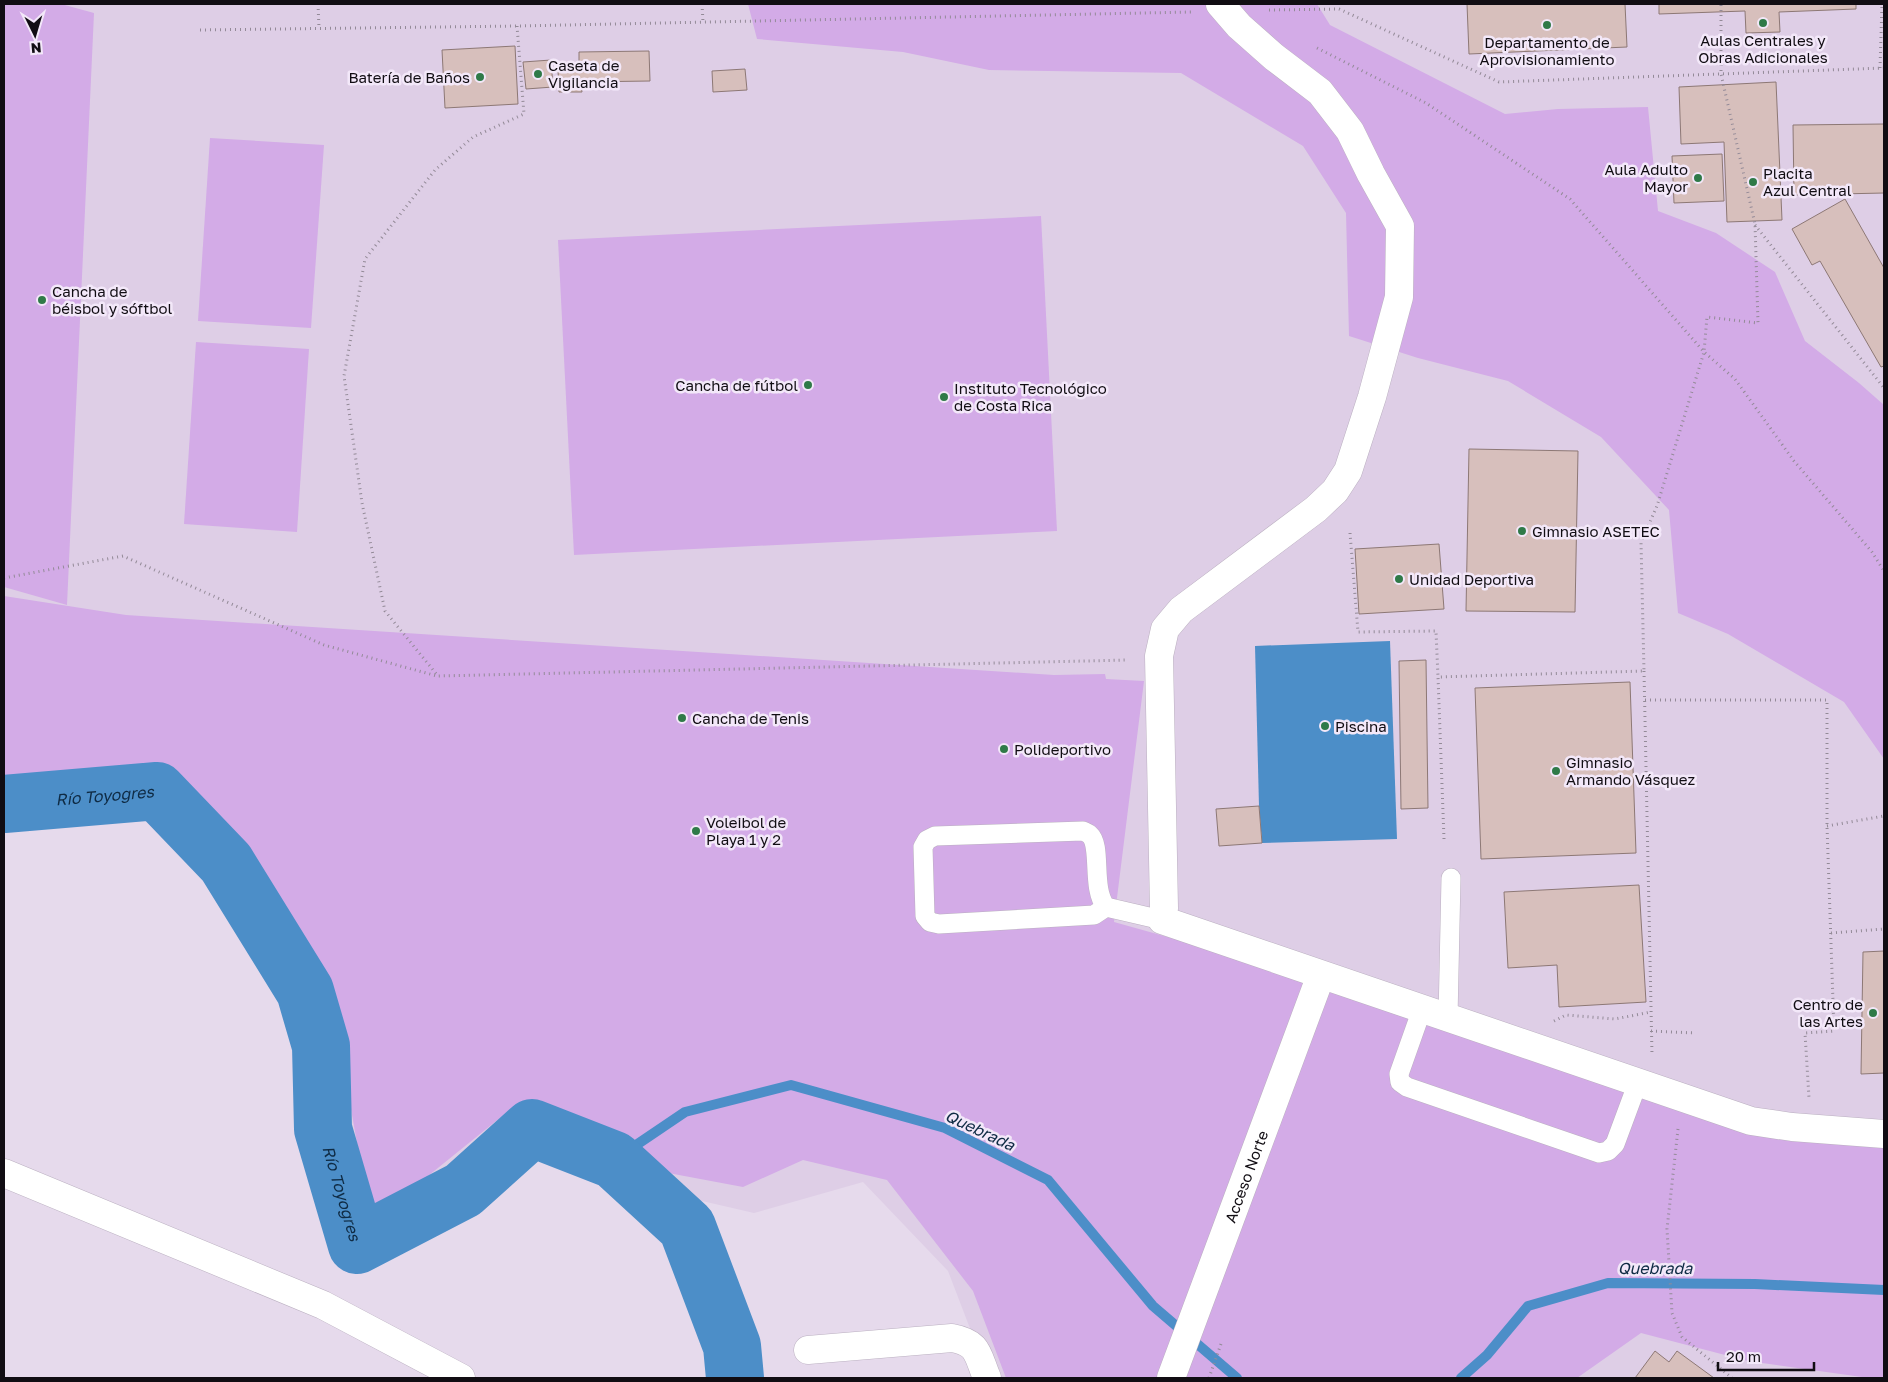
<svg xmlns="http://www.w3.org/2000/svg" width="1888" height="1382" font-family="'Golos Text',sans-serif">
	<rect width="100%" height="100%" fill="#e6daec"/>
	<path fill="#decee6" d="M 4,4 L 1884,4 L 1884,1378 L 989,1378 L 948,1271 L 863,1182 L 754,1213 L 659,1191 L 532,1122 L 467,1184 L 362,1244 L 321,1130 L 303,973 L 227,860 L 158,791 L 4,803 Z"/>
	<g fill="#d3abe7">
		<path d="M 4,4 L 61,4 L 94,13 L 67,605 L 4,587 Z"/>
		<path d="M 748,4 L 1317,4 L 1330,25 L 1505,114 L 1558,109 L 1648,107 L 1658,211 L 1716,233 L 1775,272 L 1805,341 L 1859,383 L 1884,405 L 1884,759 L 1844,702 L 1728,634 L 1678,613 L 1669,510 L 1601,437 L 1508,381 L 1418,358 L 1349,336 L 1346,213 L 1303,146 L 1181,73 L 989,70 L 903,52 L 757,39 Z"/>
		<path d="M 210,138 L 324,145 L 311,328 L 198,321 Z"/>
		<path d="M 1041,216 L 1057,531 L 574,555 L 558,240 Z"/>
		<path d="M 196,342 L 309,349 L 297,532 L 184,524 Z"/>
		<path d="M 4,596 L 126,615 L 1054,675 L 1105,674 L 1106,679 L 1144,681 L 1114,922 L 1411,1005 L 1684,1098 L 1884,1145 L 1884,1378 L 1869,1378 L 1748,1361 L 1641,1333 L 1577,1378 L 1006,1378 L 973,1291 L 887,1180 L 803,1160 L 743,1187 L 663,1172 L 559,1113 L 511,1109 L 371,1222 L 327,974 L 174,780 L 4,782 Z"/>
	</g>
	<path fill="#4c8ec8" d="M 1390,641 L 1397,839 L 1262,843 L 1259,806 L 1255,646 Z"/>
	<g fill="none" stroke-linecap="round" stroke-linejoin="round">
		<g stroke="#4c8ec8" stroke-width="10">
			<path d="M 614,1160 L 685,1112 L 791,1085 L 945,1128 L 1048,1180 L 1153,1306 L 1237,1378"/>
			<path d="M 1461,1378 L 1487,1355 L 1528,1306 L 1608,1283 L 1755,1284 L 1884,1290"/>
		</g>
		<path stroke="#4c8ec8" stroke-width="58" id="s1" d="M 4,804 L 157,791 L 226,863 L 305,991 L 321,1046 L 323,1129 L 357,1245 L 463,1190 L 532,1128 L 614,1160 L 687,1227 L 732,1346 L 735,1378"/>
	</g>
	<g fill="#d7bfbc" stroke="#8d7875">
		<path d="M 1467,4 L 1625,4 L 1627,47 L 1469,54 Z"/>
		<path d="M 1659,4 L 1856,4 L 1856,9 L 1779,12 L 1780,32 L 1746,33 L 1745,11 L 1659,14 Z"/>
		<path d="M 515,46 L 518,104 L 445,108 L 442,50 Z"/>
		<path d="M 649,51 L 650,81 L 581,82 L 582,92 L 559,92 L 558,70 L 579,69 L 579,52 Z"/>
		<path d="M 551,60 L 553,87 L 526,89 L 523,62 Z"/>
		<path d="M 745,69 L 747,90 L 713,92 L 712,71 Z"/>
		<path d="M 1776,82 L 1782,220 L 1727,222 L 1724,142 L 1681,144 L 1679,87 Z"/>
		<path d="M 1884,124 L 1884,193 L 1794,195 L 1793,125 Z"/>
		<path d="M 1722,154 L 1724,201 L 1674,203 L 1672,156 Z"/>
		<path d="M 1845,199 L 1884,268 L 1884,366 L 1881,367 L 1820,261 L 1812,265 L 1792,229 Z"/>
		<path d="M 1469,449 L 1578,451 L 1575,612 L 1466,611 Z"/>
		<path d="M 1439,544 L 1444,609 L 1359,614 L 1355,549 Z"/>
		<path d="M 1426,660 L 1428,808 L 1401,809 L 1399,661 Z"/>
		<path d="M 1630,682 L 1636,853 L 1481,859 L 1475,688 Z"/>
		<path d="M 1259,806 L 1262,843 L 1219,846 L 1216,809 Z"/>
		<path d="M 1639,885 L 1646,1002 L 1559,1007 L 1557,965 L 1508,968 L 1504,892 Z"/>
		<path d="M 1884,951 L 1884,1073 L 1861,1074 L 1863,952 Z"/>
		<path d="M 1655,1351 L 1669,1362 L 1677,1351 L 1714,1378 L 1635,1378 Z"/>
	</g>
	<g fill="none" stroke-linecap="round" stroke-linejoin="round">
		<g stroke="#bbb0c1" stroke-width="20">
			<g id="service">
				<path d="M 1106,907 L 1094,915 L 939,924 L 930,922 L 925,916 L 923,847 L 927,840 L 935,836 L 1083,831 C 1085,832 1088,833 1090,835 C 1102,846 1091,889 1106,907 L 1162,920"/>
				<path d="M 1422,1009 L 1399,1074 L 1400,1082 L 1407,1087 L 1599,1153 L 1608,1151 L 1615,1144 L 1638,1082"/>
				<path d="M 1448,1018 L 1451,878"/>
			</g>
		</g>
		<g stroke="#bbb0c1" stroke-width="29">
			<g id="minor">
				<path d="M 1220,4 L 1239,26 L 1274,57 L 1320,92 L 1350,131 L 1371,174 L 1400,226 L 1399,297 L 1372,397 L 1348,471 L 1335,491 L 1316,509 L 1181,610 L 1165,629 L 1159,656 L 1164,908 L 1162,920 L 1751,1121 L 1792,1127 L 1884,1134"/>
				<path d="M 4,1173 L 323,1305 L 461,1378"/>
				<path d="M 808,1350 L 952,1338 C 979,1343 977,1354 987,1378"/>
				<path id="s2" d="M 1171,1378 L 1321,975"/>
			</g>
		</g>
		<g stroke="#938a97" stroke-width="3" stroke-dasharray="1 4" stroke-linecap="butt">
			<path d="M 318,4 L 319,28"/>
			<path d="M 702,4 L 703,22"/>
			<path d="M 1269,10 L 1339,9 L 1499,82 L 1884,68"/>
			<path d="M 517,26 L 524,114 L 473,137 L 435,170 L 365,259 L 344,376 L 362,503 L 385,611 L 438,676 L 1128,660"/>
			<path d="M 200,30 L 517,26 L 1191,12"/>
			<path d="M 1317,48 L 1426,103 L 1570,199 L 1704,352 L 1735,379 L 1794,461 L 1872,552 L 1884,571"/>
			<path d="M 1880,68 L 1882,4"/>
			<path d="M 1755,225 L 1884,388"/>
			<path d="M 1350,533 L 1358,632 L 1436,631 L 1438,677"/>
			<path d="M 4,578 L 123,556 L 324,645 L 437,676"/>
			<path d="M 1644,671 L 1652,1055"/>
			<path d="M 1645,700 L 1827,700 L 1827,826 L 1834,1031 L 1805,1033 L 1809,1098"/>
			<path d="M 1827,826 L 1884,816"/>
			<path d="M 1444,839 L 1438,677 L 1644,671 L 1641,542 L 1657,506 L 1704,352 L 1707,317 L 1758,323 L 1755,224 L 1721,74 L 1721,4"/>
			<path d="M 1831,933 L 1884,929"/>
			<path d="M 1554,1021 L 1566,1015 L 1615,1019 L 1651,1012"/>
			<path d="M 1651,1031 L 1695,1033"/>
			<path d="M 1678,1129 L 1667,1229 L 1672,1313 L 1682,1337 L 1732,1378"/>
			<path d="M 1209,1378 L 1222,1341"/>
		</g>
		<use href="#service" stroke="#fff" stroke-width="19"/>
		<use href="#minor" stroke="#fff" stroke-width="28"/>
	</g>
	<g fill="#2f7a48" stroke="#f3e8f9" stroke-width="2">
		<circle cx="1763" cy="23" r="5"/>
		<circle cx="1547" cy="25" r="5"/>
		<circle cx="538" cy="74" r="5"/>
		<circle cx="480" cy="77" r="5"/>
		<circle cx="1698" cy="178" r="5"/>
		<circle cx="1753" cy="182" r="5"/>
		<circle cx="42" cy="300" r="5"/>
		<circle cx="808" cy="385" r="5"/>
		<circle cx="944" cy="397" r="5"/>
		<circle cx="1522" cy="531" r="5"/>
		<circle cx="1399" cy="579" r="5"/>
		<circle cx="682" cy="718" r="5"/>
		<circle cx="1325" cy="726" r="5"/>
		<circle cx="1004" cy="749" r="5"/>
		<circle cx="1556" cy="771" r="5"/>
		<circle cx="696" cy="831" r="5"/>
		<circle cx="1873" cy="1013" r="5"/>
	</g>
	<g text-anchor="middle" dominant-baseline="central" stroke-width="5" stroke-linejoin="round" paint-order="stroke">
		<g font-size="15" fill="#110d13" stroke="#f3e8f9" text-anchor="start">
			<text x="1763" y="40" text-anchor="middle">Aulas Centrales y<tspan x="1763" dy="17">Obras Adicionales</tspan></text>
			<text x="1547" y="42" text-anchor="middle">Departamento de<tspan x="1547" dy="17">Aprovisionamiento</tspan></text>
			<text x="548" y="65">Caseta de<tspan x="548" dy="17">Vigilancia</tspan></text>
			<text x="470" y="77" text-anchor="end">Batería de Baños</text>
			<text x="1688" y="169" text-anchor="end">Aula Adulto<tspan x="1688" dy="17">Mayor</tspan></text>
			<text x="1763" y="173">Placita<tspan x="1763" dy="17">Azul Central</tspan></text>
			<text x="52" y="291">Cancha de<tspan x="52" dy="17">béisbol y sóftbol</tspan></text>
			<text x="798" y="385" text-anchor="end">Cancha de fútbol</text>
			<text x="954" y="388">Instituto Tecnológico<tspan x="954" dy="17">de Costa Rica</tspan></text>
			<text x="1532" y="531">Gimnasio ASETEC</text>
			<text x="1409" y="579">Unidad Deportiva</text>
			<text x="692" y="718">Cancha de Tenis</text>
			<text x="1335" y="726">Piscina</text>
			<text x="1014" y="749">Polideportivo</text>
			<text x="1566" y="762">Gimnasio<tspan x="1566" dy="17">Armando Vásquez</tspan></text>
			<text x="706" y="822">Voleibol de<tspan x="706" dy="17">Playa 1 y 2</tspan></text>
			<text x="1863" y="1004" text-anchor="end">Centro de<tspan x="1863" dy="17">las Artes</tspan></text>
		</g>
		<g font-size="15" fill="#110d13" stroke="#f3e8f9">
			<text stroke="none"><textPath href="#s2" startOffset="215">Acceso Norte</textPath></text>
		</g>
		<g font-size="16" font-style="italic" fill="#0f2b44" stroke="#f3e8f9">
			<text stroke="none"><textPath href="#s1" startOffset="101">Río Toyogres</textPath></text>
			<text transform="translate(980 1130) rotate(25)">Quebrada</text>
			<text stroke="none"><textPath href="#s1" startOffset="611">Río Toyogres</textPath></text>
			<text x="1655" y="1268">Quebrada</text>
		</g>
	</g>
	<rect width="1888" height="1382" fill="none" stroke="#110d13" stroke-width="10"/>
	<g transform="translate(35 35) rotate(175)" stroke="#f3e8f9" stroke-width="4" paint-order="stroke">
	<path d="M0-4L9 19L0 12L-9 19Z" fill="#110d13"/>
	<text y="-8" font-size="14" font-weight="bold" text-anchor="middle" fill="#110d13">N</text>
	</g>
	<path d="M1718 1362v8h96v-8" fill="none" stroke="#110d13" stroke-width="2.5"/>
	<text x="1726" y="1362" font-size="15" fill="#110d13" stroke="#f3e8f9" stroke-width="4" paint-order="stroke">20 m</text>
</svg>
